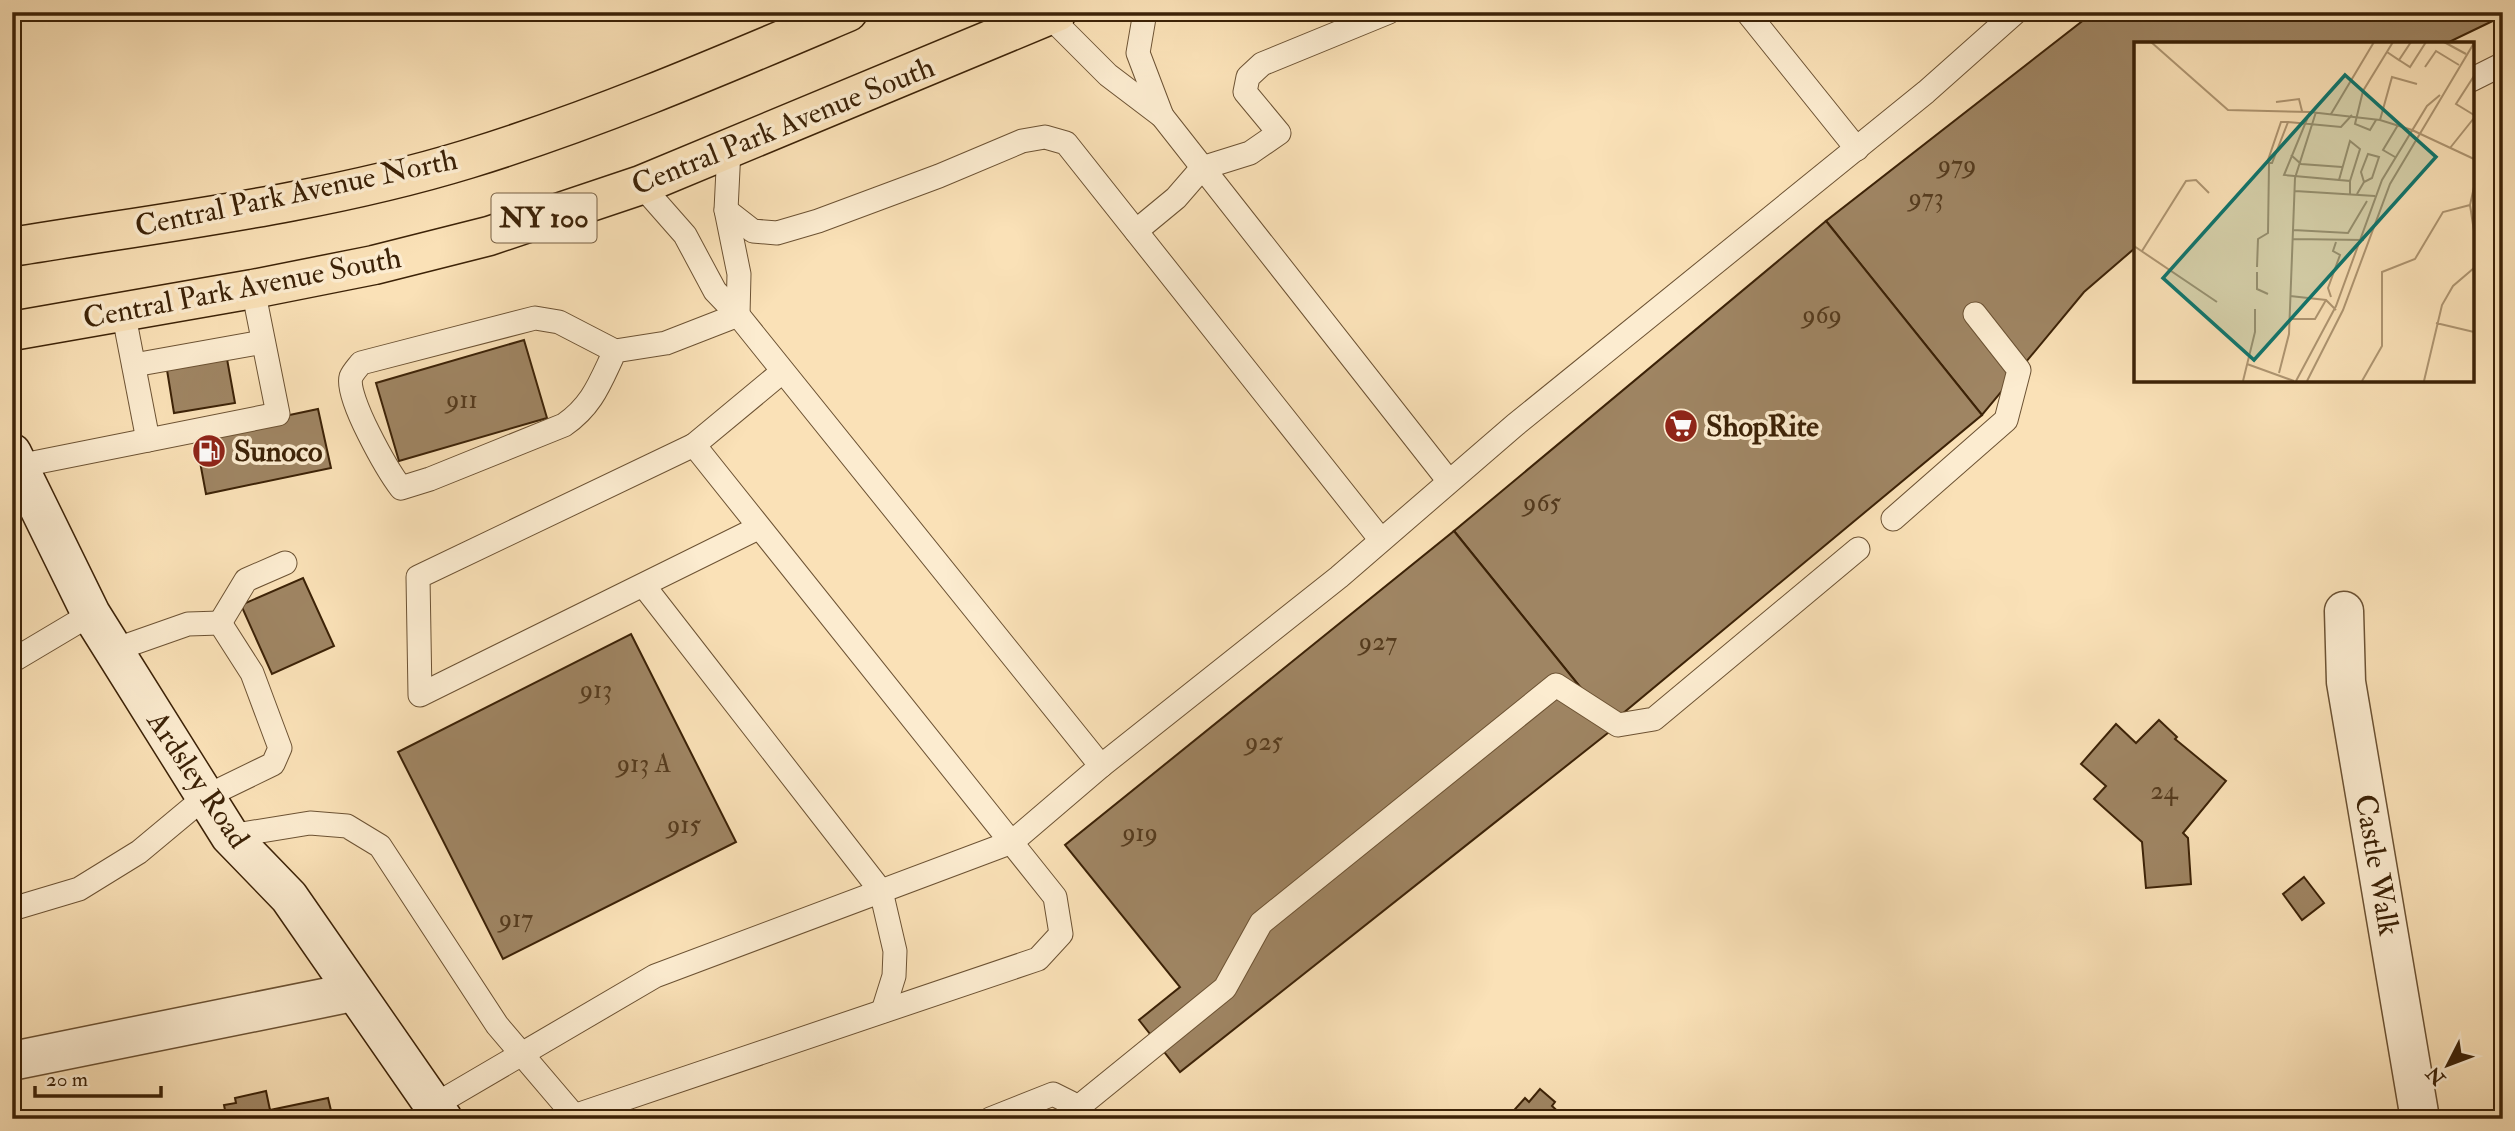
<svg xmlns="http://www.w3.org/2000/svg" width="2515" height="1131" font-family="'IM FELL Double Pica',serif">
	<rect width="100%" height="100%" fill="#fae1b7"/>
	<filter id="stains"><feTurbulence type="fractalNoise" baseFrequency=".00286" numOctaves="4"/><feColorMatrix values="0 0 0 0 .2 0 0 0 0 .09 0 0 0 0 .02 0 0 0 .5 -.17"/></filter>
	<radialGradient id="worn" r=".72"><stop offset=".6" stop-color="#630" stop-opacity="0"/><stop offset="1" stop-color="#630" stop-opacity=".3"/></radialGradient>
	<g fill="#9f8563" stroke="#3c2207" stroke-width="2">
		<path d="M 2094,12 L 2503,12 L 2503,16 L 2445,44 L 2135,44 L 2135,248 L 2084,292 L 1982,415 L 1826,221 Z"/>
		<path d="M 1826,221 L 1982,415 L 1610,724 L 1454,531 Z"/>
		<path d="M 524,340 L 547,418 L 399,461 L 376,383 Z"/>
		<path d="M 227,359 L 235,403 L 174,413 L 167,370 Z"/>
		<path d="M 318,409 L 331,468 L 206,494 L 195,435 Z"/>
		<path d="M 1454,531 L 1610,724 L 1618,725 L 1180,1072 L 1139,1020 L 1180,987 L 1065,845 Z"/>
		<path d="M 303,578 L 334,646 L 272,674 L 241,605 Z"/>
		<path d="M 631,634 L 736,842 L 503,959 L 398,752 Z"/>
		<path d="M 2159,720 L 2177,737 L 2175,739 L 2226,781 L 2183,833 L 2188,838 L 2191,884 L 2146,888 L 2142,842 L 2094,799 L 2106,786 L 2081,764 L 2116,724 L 2136,743 Z"/>
		<path d="M 2304,877 L 2324,903 L 2302,920 L 2283,894 Z"/>
		<path d="M 1540,1089 L 1555,1102 L 1552,1106 L 1566,1119 L 1498,1119 L 1504,1112 L 1509,1116 L 1525,1098 L 1529,1102 Z"/>
		<path d="M 266,1091 L 270,1110 L 328,1098 L 333,1119 L 212,1119 L 226,1115 L 224,1105 L 236,1103 L 235,1098 Z"/>
	</g>
	<g fill="none" stroke-linecap="round" stroke-linejoin="round">
		<g stroke="#6c5233" stroke-width="25">
			<g id="service">
				<path d="M 1045,12 L 1108,75 L 1162,116 L 1448,480"/>
				<path d="M 1145,12 L 1138,53 L 1162,116"/>
				<path d="M 1747,12 L 1857,149"/>
				<path d="M 2471,80 L 2503,64"/>
				<path d="M 729,149 L 726,210 L 739,274 L 738,315"/>
				<path d="M 641,185 L 685,235 L 715,291 L 738,315 L 1101,766"/>
				<path d="M 726,210 L 753,231 L 777,233 L 818,221 L 939,176 L 1022,141 L 1045,137 L 1066,143 L 1381,540"/>
				<path d="M 1136,231 L 1176,198 L 1202,168 L 1250,153 L 1279,133 L 1245,92 L 1248,77 L 1262,64 L 1389,12"/>
				<path d="M 123,311 L 148,440"/>
				<path d="M 615,351 C 600,382 593,405 564,425 L 430,479 L 401,488 C 388,471 345,397 351,377 C 353,372 358,367 361,363 L 535,318 L 559,322 L 615,351 L 666,343 L 738,315"/>
				<path d="M 134,365 L 263,342"/>
				<path d="M 694,445 L 418,577 L 420,695 L 758,528"/>
				<path d="M 18,466 L 278,414 L 253,289"/>
				<path d="M 1893,519 L 2006,420 L 2019,370 L 1975,314"/>
				<path d="M 644,586 L 881,891 L 895,951 L 894,976 L 883,1011"/>
				<path d="M 220,623 L 246,580 L 285,563"/>
				<path d="M 12,661 L 91,614"/>
				<path d="M 230,836 L 310,823 L 347,826 L 380,846 L 497,1025 L 577,1119"/>
				<path d="M 12,909 L 79,889 L 139,852 L 205,797 L 273,764 L 280,748 L 252,673 L 220,623 L 188,624 L 114,650"/>
				<path d="M 433,1106 L 655,976 L 1012,842 L 1101,766 L 1339,577 L 1515,425 L 1926,92 L 2016,12"/>
				<path d="M 1076,1109 L 1225,988 L 1261,923 L 1556,685 L 1618,725 L 1654,719 L 1858,549"/>
				<path d="M 565,1119 L 1038,959 L 1061,934 L 1055,897 L 694,445 L 782,372"/>
				<path d="M 990,1119 L 1053,1094 L 1071,1103 L 1082,1119"/>
			</g>
		</g>
		<g stroke="#6c5233" stroke-width="41">
			<g id="minor">
				<path d="M 2344,611 L 2346,682 L 2420,1119"/>
				<path d="M 12,1061 L 353,992"/>
			</g>
		</g>
		<g stroke="#3c2207" stroke-width="41">
			<path id="secondary" d="M 12,453 L 91,614 L 230,836 L 289,897 L 443,1119"/>
		</g>
		<g stroke="#3c2207" stroke-width="41">
			<g id="primary">
				<path d="M 12,247 C 164,222 321,204 468,159 C 598,119 723,65 848,12"/>
				<path d="M 12,331 L 253,289 L 374,265 L 489,236 L 641,185 L 1057,12"/>
			</g>
		</g>
		<use href="#service" stroke="#fcecd0" stroke-width="23"/>
		<use href="#minor" stroke="#fcecd0" stroke-width="38"/>
		<use href="#secondary" stroke="#fcecd0" stroke-width="38"/>
		<use href="#primary" stroke="#fae1b7" stroke-width="38"/>
	</g>
	<defs>
		<g id="supermarket-disc" transform="scale(1.75)"><circle r="9.5" fill="#8f2418" stroke="#fcecd0"/><path d="M-6-5.5h2.5l.6 2H6L4.5 2H-2.5L-4.4-4H-6ZM-1.5 3.2a1.3 1.3 0 1 0 .1 0ZM3 3.2a1.3 1.3 0 1 0 .1 0Z" fill="#fff"/></g>
		<g id="fuel-disc" transform="scale(1.75)"><circle r="9.5" fill="#8f2418" stroke="#fcecd0"/><path d="M-5.5-6h7V0h2V4h1.3V-2.5L3-4.5l.8-.8L6-3V5H2.5V1h-1V6h-7ZM-4.2-4.7v3.2H.2V-4.7Z" fill="#fff"/></g>
	</defs>
	<g fill-rule="evenodd">
		<use href="#supermarket-disc" x="1681" y="426"/>
		<use href="#fuel-disc" x="209" y="451"/>
	</g>
	<g text-anchor="middle" dominant-baseline="central" stroke-width="7" stroke-linejoin="round" paint-order="stroke">
		<g font-size="26" fill="#553b1e">
			<text x="1957" y="165">979</text>
			<text x="1926" y="198">973</text>
			<text x="1822" y="315">969</text>
			<text x="462" y="400">911</text>
			<text x="1542" y="503">965</text>
			<text x="1378" y="642">927</text>
			<text x="596" y="690">913</text>
			<text x="1264" y="742">925</text>
			<text x="644" y="764">913 A</text>
			<text x="2164" y="791">24</text>
			<text x="684" y="825">915</text>
			<text x="1140" y="833">919</text>
			<text x="516" y="919">917</text>
		</g>
		<rect fill="#fcecd0" stroke="#765f43" stroke-width="2" x="491.5" y="193.5" width="105" height="49" rx="5"/>
		<g font-size="28" font-weight="bold" fill="#3c2207">
			<text x="544" y="218">NY 100</text>
		</g>
		<g font-size="30" fill="#3c2207" stroke="#fcecd0">
			<text transform="translate(783 126) rotate(-22)">Central Park Avenue South</text>
			<text transform="translate(296 193) rotate(-12)">Central Park Avenue North</text>
			<text transform="translate(242 288) rotate(-11)">Central Park Avenue South</text>
			<text transform="translate(198 780) rotate(56)">Ardsley Road</text>
			<text transform="translate(2377 865) rotate(80)">Castle Walk</text>
		</g>
		<g font-size="30" font-weight="bold" fill="#3c2207" stroke="#fcecd0" text-anchor="start">
			<text x="1706" y="426">ShopRite</text>
			<text x="234" y="451">Sunoco</text>
		</g>
	</g>
	<g transform="translate(2134 42)">
		<rect width="340" height="340" fill="#fae1b7"/>
		<path fill="none" stroke="#ae9571" stroke-width="2" d="M 17,0 L 94,68 L 176,70 L 246,78 L 278,88 L 340,117M 310,0 L 332,12M 253,10 L 265,18 L 277,0M 265,18 L 276,25 L 292,0M 291,25 L 302,9 L 325,23M 340,34 L 322,62 L 340,73M 142,60 L 165,57 L 168,69M 176,70 L 150,133 L 216,139 L 216,152M 197,72 L 240,0M 242,78 L 236,88 L 221,82 L 229,49 L 259,0M 246,78 L 258,35 L 283,42M 147,80 L 154,80 L 138,121 L 133,121 ZM 154,80 L 207,85 L 218,73M 316,106 L 340,76M 157,113 L 167,122 L 208,125M 261,115 L 249,108 L 264,83M 205,138 L 216,99 L 226,107 L 216,139M 340,145 L 336,163 L 340,189M 161,149 L 241,154M 223,152 L 230,140 L 238,136 L 245,115 L 234,112 L 227,130 L 230,140M 159,188 L 214,191 L 233,159M 159,197 L 230,198M 0,204 L 83,260M 8,209 L 52,139 L 62,138 L 75,151M 123,225 L 124,197 L 134,191 L 135,122M 123,230 L 123,247 L 134,252M 156,254 L 192,258 L 202,268M 197,255 L 194,246 L 206,213 L 199,209 L 202,200M 155,277 L 181,277 L 192,258M 302,281 L 340,290M 113,322 L 160,339M 145,331 L 155,292 L 161,136 L 182,70M 109,339 L 121,290 L 121,267M 162,339 L 202,264 L 248,138 L 293,64 L 306,53M 173,339 L 209,268 L 256,142 L 340,1M 228,339 L 248,304 L 248,230 L 281,217 L 309,170 L 336,163M 290,339 L 308,263 L 319,244 L 340,226"/>
		<path fill="#0f766e" fill-opacity="0.15" stroke="#0f766e" stroke-width="3.5" d="M 211,33 L 302,115 L 120,318 L 29,236 Z"/>
		<rect width="340" height="340" fill="none" stroke="#3c2207" stroke-width="3.5"/>
	</g>
	<rect width="2515" height="1131" fill="none" stroke="#fae1b7" stroke-width="42"/>
	<rect x="14" y="14" width="2487" height="1103" fill="none" stroke="#3c2207" stroke-width="3.5"/>
	<rect x="21" y="21" width="2473" height="1089" fill="none" stroke="#3c2207" stroke-width="2"/>
	<g transform="translate(2448 1065) rotate(228)" stroke="#fcecd0" stroke-width="5" paint-order="stroke">
	<path d="M0-5L12 26L0 18L-12 26Z" fill="#3c2207"/>
	<text y="-10" font-size="19" font-weight="bold" text-anchor="middle" fill="#3c2207">N</text>
	</g>
	<path d="M35 1086v10h126v-10" fill="none" stroke="#3c2207" stroke-width="3.5"/>
	<text x="46" y="1086" font-size="21" fill="#3c2207" stroke="#fcecd0" stroke-width="5" paint-order="stroke">20 m</text>
	<rect width="100%" height="100%" filter="url(#stains)"/>
	<rect width="100%" height="100%" fill="url(#worn)"/>
</svg>
